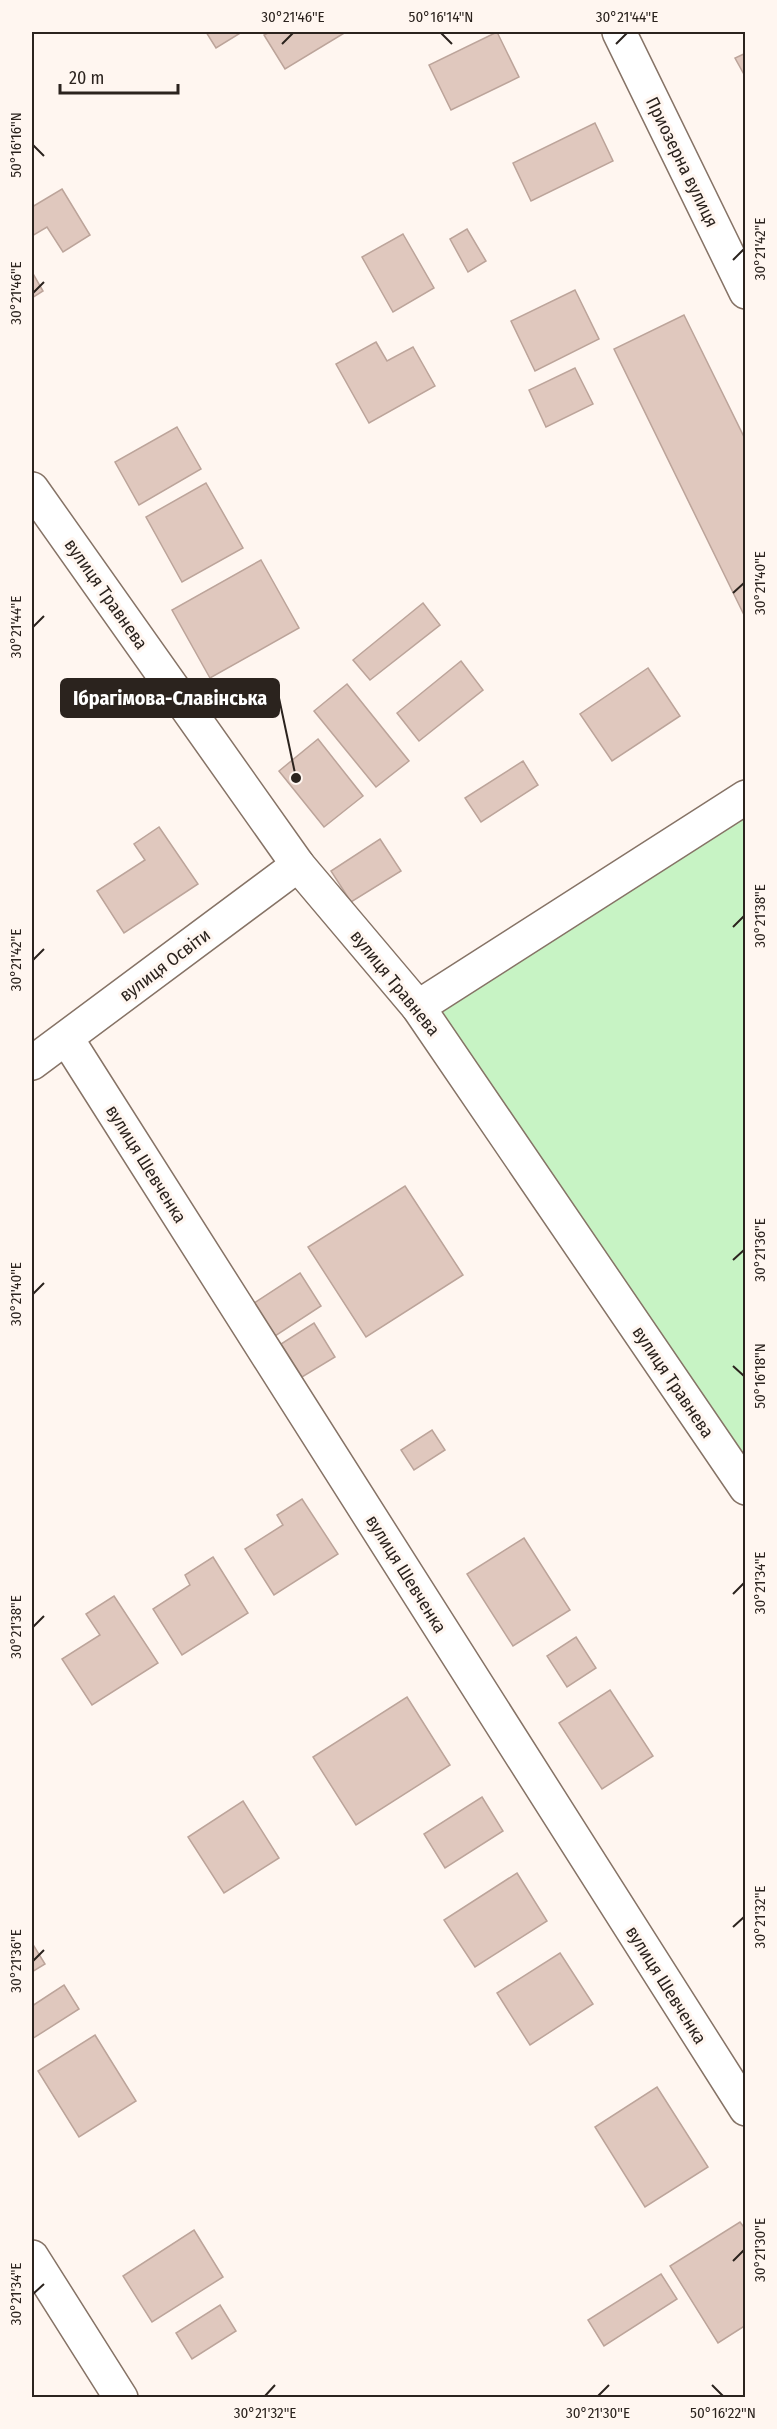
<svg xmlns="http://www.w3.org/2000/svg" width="777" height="2429" font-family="'Fira Sans Condensed',sans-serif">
	<rect width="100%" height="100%" fill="#fff6f0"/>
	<path fill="#c7f3c4" d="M 745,806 L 745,1488 L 418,1007 Z"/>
	<g fill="#e0c8be" stroke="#bca49a" stroke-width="1.5">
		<path d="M 206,32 L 242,32 L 216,48 Z"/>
		<path d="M 270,32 L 346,32 L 285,69 L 264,35 Z"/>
		<path d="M 497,32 L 519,77 L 451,110 L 429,65 Z"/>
		<path d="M 746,53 L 746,78 L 735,58 Z"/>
		<path d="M 595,123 L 613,161 L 531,201 L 513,163 Z"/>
		<path d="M 62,189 L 90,235 L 63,252 L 47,227 L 32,236 L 32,207 Z"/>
		<path d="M 467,229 L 486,261 L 468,272 L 450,239 Z"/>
		<path d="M 403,234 L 434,288 L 393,312 L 362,257 Z"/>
		<path d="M 32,272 L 43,291 L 32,298 Z"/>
		<path d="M 575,290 L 599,339 L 535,371 L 511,321 Z"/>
		<path d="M 684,315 L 746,441 L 746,619 L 614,349 Z"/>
		<path d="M 376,342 L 387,361 L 413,347 L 435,386 L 369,423 L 336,364 Z"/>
		<path d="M 575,368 L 593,404 L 546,427 L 529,390 Z"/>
		<path d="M 177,427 L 201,469 L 139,505 L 115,462 Z"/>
		<path d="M 206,483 L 243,548 L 182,582 L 146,517 Z"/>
		<path d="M 261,560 L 299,628 L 210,678 L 172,610 Z"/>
		<path d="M 423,603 L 440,625 L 370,680 L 353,660 Z"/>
		<path d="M 461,661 L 483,690 L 419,741 L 397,713 Z"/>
		<path d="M 648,668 L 680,716 L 612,761 L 580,714 Z"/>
		<path d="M 347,684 L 409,761 L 376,787 L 314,711 Z"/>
		<path d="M 318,739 L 363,796 L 324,827 L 279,771 Z"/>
		<path d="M 523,761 L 538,785 L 481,822 L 465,798 Z"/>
		<path d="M 159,827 L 198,884 L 124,933 L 97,891 L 145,860 L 134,844 Z"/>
		<path d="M 380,839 L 401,871 L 351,902 L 331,871 Z"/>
		<path d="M 405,1186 L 463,1275 L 366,1337 L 308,1247 Z"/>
		<path d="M 300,1273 L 321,1306 L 272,1338 L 251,1305 Z"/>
		<path d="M 314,1323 L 335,1357 L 302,1377 L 281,1344 Z"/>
		<path d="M 432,1430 L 445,1450 L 414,1470 L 401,1450 Z"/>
		<path d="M 302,1499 L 338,1554 L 274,1595 L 245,1549 L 283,1525 L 277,1515 Z"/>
		<path d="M 524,1538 L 570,1610 L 513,1646 L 467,1574 Z"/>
		<path d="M 213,1557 L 248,1613 L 182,1655 L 153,1609 L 190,1585 L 185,1575 Z"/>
		<path d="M 114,1596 L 158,1663 L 92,1705 L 62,1659 L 100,1635 L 86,1614 Z"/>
		<path d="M 576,1637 L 596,1668 L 567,1687 L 547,1656 Z"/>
		<path d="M 610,1690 L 653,1756 L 602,1789 L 559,1723 Z"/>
		<path d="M 407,1697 L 450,1765 L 356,1825 L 313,1757 Z"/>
		<path d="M 482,1797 L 503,1831 L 445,1868 L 424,1834 Z"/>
		<path d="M 243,1801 L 279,1858 L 224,1893 L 188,1837 Z"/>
		<path d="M 517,1873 L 547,1921 L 475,1967 L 444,1920 Z"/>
		<path d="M 32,1943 L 45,1964 L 32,1972 Z"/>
		<path d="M 560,1953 L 593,2004 L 530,2045 L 497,1993 Z"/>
		<path d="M 64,1985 L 79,2009 L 32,2039 L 32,2006 Z"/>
		<path d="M 95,2035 L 136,2101 L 79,2137 L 38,2071 Z"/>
		<path d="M 657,2087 L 708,2167 L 645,2207 L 595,2127 Z"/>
		<path d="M 740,2222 L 746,2230 L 746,2325 L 718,2343 L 670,2266 Z"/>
		<path d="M 194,2230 L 223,2277 L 152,2322 L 123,2276 Z"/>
		<path d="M 661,2274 L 677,2299 L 604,2346 L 588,2320 Z"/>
		<path d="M 220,2305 L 236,2331 L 192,2359 L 176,2333 Z"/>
	</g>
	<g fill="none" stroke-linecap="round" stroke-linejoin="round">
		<g stroke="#867366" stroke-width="36">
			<g id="street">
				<path d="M 619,32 L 746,292"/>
				<path d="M 32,489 L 298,865 L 418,1007 L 746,1488"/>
				<path d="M 418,1007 L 746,797"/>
				<path d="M 67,1039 L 746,2109"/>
				<path d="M 32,1063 L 298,865"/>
				<path d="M 32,2257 L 121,2398"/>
			</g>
		</g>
		<use href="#street" stroke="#fff" stroke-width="33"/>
	</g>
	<path fill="none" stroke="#2b231e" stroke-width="2" d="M 441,33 L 452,44M 282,44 L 293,33M 616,44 L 627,33M 33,145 L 44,156M 733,260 L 744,249M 33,293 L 44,282M 733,593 L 744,583M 33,627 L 44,616M 733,927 L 744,916M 33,960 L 44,949M 733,1260 L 744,1250M 33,1294 L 44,1283M 733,1366 L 744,1376M 733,1594 L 744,1583M 33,1627 L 44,1616M 733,1927 L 744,1917M 33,1961 L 44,1950M 733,2261 L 744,2250M 33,2294 L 44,2284M 712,2385 L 723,2396M 265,2396 L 275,2385M 598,2396 L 609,2385"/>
	<g text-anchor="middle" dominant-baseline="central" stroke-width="6" stroke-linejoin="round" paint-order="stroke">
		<g font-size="18" fill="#2b231e" stroke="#fff6f0">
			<text transform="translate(682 162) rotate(64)">Приозерна вулиця</text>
			<text transform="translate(106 594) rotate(55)">вулиця Травнева</text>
			<text transform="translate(165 965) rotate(-37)">вулиця Освіти</text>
			<text transform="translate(395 983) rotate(51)">вулиця Травнева</text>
			<text transform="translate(146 1164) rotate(58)">вулиця Шевченка</text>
			<text transform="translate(673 1382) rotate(56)">вулиця Травнева</text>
			<text transform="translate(406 1574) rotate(58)">вулиця Шевченка</text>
			<text transform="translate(666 1985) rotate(58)">вулиця Шевченка</text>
		</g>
	</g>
	<path fill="none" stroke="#2b231e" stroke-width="2" d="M296 778L279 698"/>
	<circle fill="#2b231e" stroke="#fff6f0" stroke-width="2" cx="296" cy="778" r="6"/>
	<rect fill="#2b231e" stroke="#2b231e" stroke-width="2" x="61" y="679" width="218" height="38" rx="6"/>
	<g font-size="20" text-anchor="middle" font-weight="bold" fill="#fff">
		<text x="170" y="705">Ібрагімова-Славінська</text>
	</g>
	<rect width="777" height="2429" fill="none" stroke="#fff6f0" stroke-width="66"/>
	<path d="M60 84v9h118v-9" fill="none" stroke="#2b231e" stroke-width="3"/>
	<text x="69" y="84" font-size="18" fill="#2b231e" stroke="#fff6f0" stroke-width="4.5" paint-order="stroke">20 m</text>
	<rect x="33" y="33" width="711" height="2363" fill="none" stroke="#2b231e" stroke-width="2"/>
	<g font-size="15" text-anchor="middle" fill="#2b231e">
		<text x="293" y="22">30°21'46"E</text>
		<text x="441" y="22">50°16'14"N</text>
		<text x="627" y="22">30°21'44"E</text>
		<text transform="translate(16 145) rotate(-90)" y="5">50°16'16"N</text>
		<text transform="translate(760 249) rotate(-90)" y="5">30°21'42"E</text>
		<text transform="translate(16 293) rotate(-90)" y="5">30°21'46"E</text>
		<text transform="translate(760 583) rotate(-90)" y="5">30°21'40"E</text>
		<text transform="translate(16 627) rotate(-90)" y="5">30°21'44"E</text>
		<text transform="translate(760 916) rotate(-90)" y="5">30°21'38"E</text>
		<text transform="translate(16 960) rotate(-90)" y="5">30°21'42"E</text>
		<text transform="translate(760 1250) rotate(-90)" y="5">30°21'36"E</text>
		<text transform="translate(16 1294) rotate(-90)" y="5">30°21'40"E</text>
		<text transform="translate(760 1376) rotate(-90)" y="5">50°16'18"N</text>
		<text transform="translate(760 1583) rotate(-90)" y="5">30°21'34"E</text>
		<text transform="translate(16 1627) rotate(-90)" y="5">30°21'38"E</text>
		<text transform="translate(760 1917) rotate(-90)" y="5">30°21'32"E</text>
		<text transform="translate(16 1961) rotate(-90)" y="5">30°21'36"E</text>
		<text transform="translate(760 2250) rotate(-90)" y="5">30°21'30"E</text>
		<text transform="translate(16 2294) rotate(-90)" y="5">30°21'34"E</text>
		<text x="265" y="2418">30°21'32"E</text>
		<text x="598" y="2418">30°21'30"E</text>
		<text x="723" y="2418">50°16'22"N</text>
	</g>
</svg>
